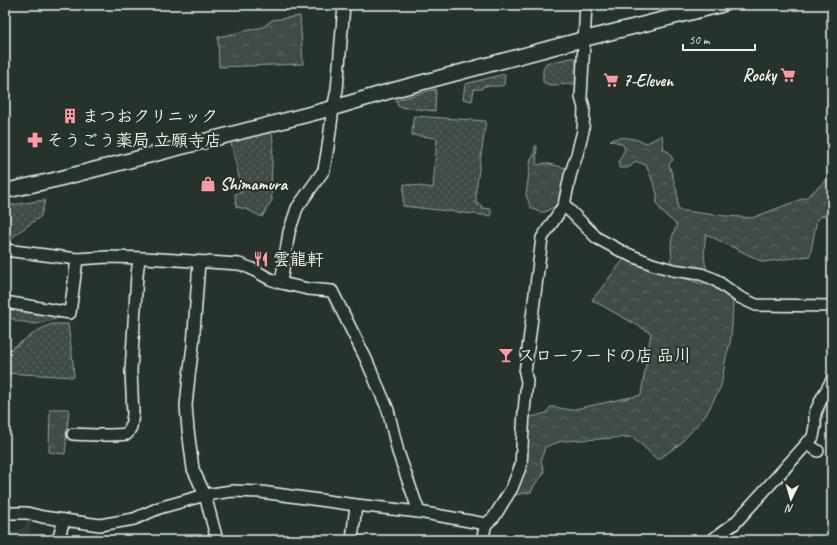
<svg xmlns="http://www.w3.org/2000/svg" width="837" height="545" font-family="Caveat,'Klee One',sans-serif">
	<defs>
		<pattern id="grass-dots" width="8" height="8" patternUnits="userSpaceOnUse"><rect width="8" height="8" fill="#414b45"/><path d="M2 2h.1M6 6h.1" fill="none" stroke="#5d6560" stroke-width="1.8" stroke-linecap="round"/></pattern>
		<pattern id="forest-crowns" width="20" height="18" patternUnits="userSpaceOnUse"><rect width="20" height="18" fill="#414b45"/><path d="M2 6a3 3 0 1 1 6 0M12 15a3 3 0 1 1 6 0" fill="none" stroke="#5d6560"/></pattern>
		<pattern id="park-tufts" width="24" height="20" patternUnits="userSpaceOnUse"><rect width="24" height="20" fill="#414b45"/><path d="M3 7l-1-3M5 7V3M7 7l1-3M15 17l-1-3M17 17v-4M19 17l1-3" fill="none" stroke="#5d6560"/></pattern>
	</defs>
	<rect width="100%" height="100%" fill="#26332d"/>
	<filter id="ink" filterUnits="userSpaceOnUse"><feTurbulence type="fractalNoise" baseFrequency=".025" numOctaves="2"/><feDisplacementMap in="SourceGraphic" scale="8" xChannelSelector="R" yChannelSelector="G"/><feConvolveMatrix kernelMatrix="1 2 1 2 8 2 1 2 1" color-interpolation-filters="sRGB"/></filter>
	<g filter="url(#ink)">
		<path fill="#333f39" d="M 25,516 L 35,519 L 33,520 L 26,540 L 5,540 L 5,534 L 8,534 L 19,530 L 25,527 L 27,520 Z"/>
		<g fill="url(#grass-dots)" stroke="#9a9e96">
			<path d="M 571,58 L 575,58 L 576,59 L 577,76 L 576,81 L 573,84 L 552,85 L 547,84 L 543,82 L 543,70 L 546,63 Z"/>
			<path d="M 505,74 L 504,85 L 501,86 L 483,86 L 482,89 L 474,89 L 472,101 L 463,99 L 465,84 Z"/>
			<path d="M 436,89 L 435,111 L 399,107 L 396,102 L 396,100 Z"/>
			<path d="M 414,116 L 486,121 L 476,190 L 476,203 L 481,205 L 482,208 L 491,209 L 491,216 L 403,206 L 404,184 L 433,188 L 437,138 L 412,135 L 413,119 Z"/>
			<path d="M 271,128 L 273,141 L 271,189 L 272,200 L 262,217 L 246,209 L 236,207 L 235,194 L 242,192 L 242,190 L 230,139 Z"/>
			<path d="M 45,200 L 41,216 L 15,235 L 8,246 L 5,246 L 5,206 Z"/>
			<path d="M 5,306 L 61,315 L 60,318 L 36,324 L 17,321 L 5,315 Z"/>
			<path d="M 52,324 L 68,324 L 73,363 L 74,377 L 5,373 L 5,353 L 39,330 Z"/>
		</g>
		<g fill="url(#forest-crowns)" stroke="#9a9e96">
			<path d="M 662,135 L 664,150 L 669,152 L 673,160 L 669,164 L 677,192 L 678,210 L 715,215 L 752,218 L 807,197 L 832,175 L 832,211 L 817,219 L 810,256 L 763,262 L 706,234 C 704,246 703,259 707,271 L 672,264 L 670,259 L 672,257 C 670,245 671,237 677,225 L 662,212 L 657,204 L 657,194 L 655,187 L 646,165 L 635,161 C 630,169 627,168 619,168 L 619,161 L 625,149 L 622,144 L 610,140 C 623,135 635,139 647,143 Z"/>
			<path d="M 535,146 L 537,146 L 536,164 L 538,165 L 545,163 L 566,168 L 567,171 L 559,203 L 554,207 L 545,212 L 539,212 L 531,208 L 526,195 L 531,158 L 532,157 L 534,156 Z"/>
			<path d="M 624,259 L 640,266 L 726,290 L 733,301 L 732,325 L 730,344 L 726,357 L 721,386 L 706,415 L 680,444 L 658,460 L 633,437 L 562,441 L 545,447 L 541,461 L 544,470 L 543,475 L 535,484 L 531,492 L 515,495 L 521,482 L 525,469 L 528,440 L 528,417 C 535,417 540,414 547,413 L 550,407 L 555,407 L 570,410 L 641,395 L 651,333 L 592,300 Z"/>
		</g>
		<g fill="url(#park-tufts)" stroke="#9a9e96">
			<path d="M 300,16 L 303,64 L 219,67 L 218,37 L 263,27 L 272,20 Z"/>
			<path d="M 50,409 L 69,409 L 65,454 L 49,452 Z"/>
		</g>
		<g fill="none" stroke-linecap="round" stroke-linejoin="round">
			<g stroke="#9fa39b" stroke-width="3">
				<path d="M 826,401 L 832,393"/>
				<path d="M 819,432 L 821,426 L 821,417 L 824,406"/>
				<path d="M 776,486 L 783,479 L 805,454"/>
				<path d="M 724,540 L 740,526 L 755,509"/>
			</g>
			<g stroke="#f4f1e8" stroke-width="14">
				<g id="minor">
					<path d="M 564,205 L 597,238 L 623,252 L 652,264 L 673,270 L 701,274 L 714,279 L 739,297 L 756,305 L 832,306"/>
					<path d="M 5,250 L 77,259 L 108,257 L 145,258 L 239,264 L 250,268 L 270,279 L 281,283 L 308,289 L 332,291 L 366,359 L 388,410 L 398,452 L 419,512"/>
					<path d="M 199,262 L 193,346 L 189,376 L 186,406 L 188,430 L 193,469 L 205,495 L 217,540"/>
					<path d="M 281,283 L 289,232 L 297,208 L 324,170 L 328,147 L 333,108 L 337,90 L 344,5"/>
					<path d="M 5,302 L 70,313 L 77,259"/>
					<path d="M 73,434 C 91,435 109,436 127,434 L 131,427 L 133,414 L 131,371 L 137,275 L 139,259"/>
					<path d="M 806,443 L 818,451"/>
					<path d="M 5,513 L 27,513 L 43,517 L 100,525 L 134,519 L 159,508 L 205,495 L 232,491 L 261,492 L 356,505 L 419,512 L 486,524"/>
					<path d="M 58,540 L 64,520"/>
					<path d="M 352,540 L 356,505"/>
					<path d="M 482,540 L 486,524 L 494,517 L 512,488 L 521,465 L 524,411 L 527,381 L 525,373 L 542,238 L 564,205 L 570,176 L 577,154 L 583,131 L 584,108 L 581,97 L 586,5"/>
					<path d="M 712,540 L 735,523 L 813,437 L 815,426 L 815,413 L 822,398 L 832,380"/>
				</g>
			</g>
			<g stroke="#f4f1e8" stroke-width="17">
				<path id="tertiary" d="M 5,191 L 54,180 L 333,108 L 390,91 L 584,39 L 721,5"/>
			</g>
			<use href="#minor" stroke="#26332d" stroke-width="11"/>
			<use href="#tertiary" stroke="#26332d" stroke-width="14"/>
		</g>
	</g>
	<defs>
		<g id="supermarket-bare" transform="scale(1.2)"><path d="M-6-5.5h2.5l.6 2H6L4.5 2H-2.5L-4.4-4H-6ZM-1.5 3.2a1.3 1.3 0 1 0 .1 0ZM3 3.2a1.3 1.3 0 1 0 .1 0Z" fill="#ff9aa2" stroke="#26332d" stroke-width="2.5" paint-order="stroke"/></g>
		<g id="building-bare" transform="scale(1.2)"><path d="M-4-6H4V6H1V3H-1V6H-4ZM-2.5-4.3h1.7v1.8h-1.7ZM.8-4.3h1.7v1.8H.8ZM-2.5-1h1.7V.8h-1.7ZM.8-1h1.7V.8H.8Z" fill="#ff9aa2" stroke="#26332d" stroke-width="2.5" paint-order="stroke"/></g>
		<g id="pharmacy-bare" transform="scale(1.2)"><path d="M-2-6h4v4h4v4h-4v4h-4v-4h-4v-4h4Z" fill="#ff9aa2" stroke="#26332d" stroke-width="2.5" paint-order="stroke"/></g>
		<g id="shop-bare" transform="scale(1.2)"><path d="M-5-2.5h2.3a2.7 3.5 0 0 1 5.4 0H5L5.5 6h-11ZM-1.5-2.5h3a1.5 2.3 0 0 0-3 0Z" fill="#ff9aa2" stroke="#26332d" stroke-width="2.5" paint-order="stroke"/></g>
		<g id="restaurant-bare" transform="scale(1.2)"><path d="M-5-6h1v4h1v-4h1v4h1v-4h1v5L-1.5 .5V6h-2V.5L-5-1ZM5-6V6H3V1.5H1.5Q1.5-4 5-6Z" fill="#ff9aa2" stroke="#26332d" stroke-width="2.5" paint-order="stroke"/></g>
		<g id="bar-bare" transform="scale(1.2)"><path d="M-6-5H6L.8 .8V4.5H3.5V6h-7V4.5H-.8V.8Z" fill="#ff9aa2" stroke="#26332d" stroke-width="2.5" paint-order="stroke"/></g>
	</defs>
	<g fill-rule="evenodd">
		<use href="#supermarket-bare" x="788" y="75"/>
		<use href="#supermarket-bare" x="611" y="80"/>
		<use href="#building-bare" x="70" y="116"/>
		<use href="#pharmacy-bare" x="35" y="140"/>
		<use href="#shop-bare" x="208" y="184"/>
		<use href="#restaurant-bare" x="261" y="259"/>
		<use href="#bar-bare" x="506" y="355"/>
	</g>
	<g text-anchor="middle" dominant-baseline="central" stroke-width="4" stroke-linejoin="round" paint-order="stroke">
		<g font-size="17" font-weight="bold" fill="#f4f1e8" stroke="#26332d" text-anchor="start">
			<text x="776" y="75" text-anchor="end">Rocky</text>
			<text x="623" y="80">7-Eleven</text>
			<text x="82" y="116">まつおクリニック</text>
			<text x="47" y="140">そうごう薬局 立願寺店</text>
			<text x="220" y="184">Shimamura</text>
			<text x="273" y="259">雲龍軒</text>
			<text x="518" y="355">スローフードの店 品川</text>
		</g>
	</g>
	<rect width="837" height="545" fill="none" stroke="#26332d" stroke-width="20"/>
	<rect x="10" y="10" width="817" height="525" fill="none" stroke="#f4f1e8" stroke-width="1.5" filter="url(#ink)"/>
	<g transform="translate(791 499) rotate(185)" stroke="#26332d" stroke-width="3" paint-order="stroke">
	<path d="M0-3L7 15L0 10L-7 15Z" fill="#f4f1e8"/>
	<text y="-6" font-size="11" font-weight="bold" text-anchor="middle" fill="#f4f1e8">N</text>
	</g>
	<path d="M683 44v6h72v-6" fill="none" stroke="#f4f1e8" stroke-width="2"/>
	<text x="689" y="44" font-size="12" fill="#f4f1e8" stroke="#26332d" stroke-width="3" paint-order="stroke">50 m</text>
</svg>
